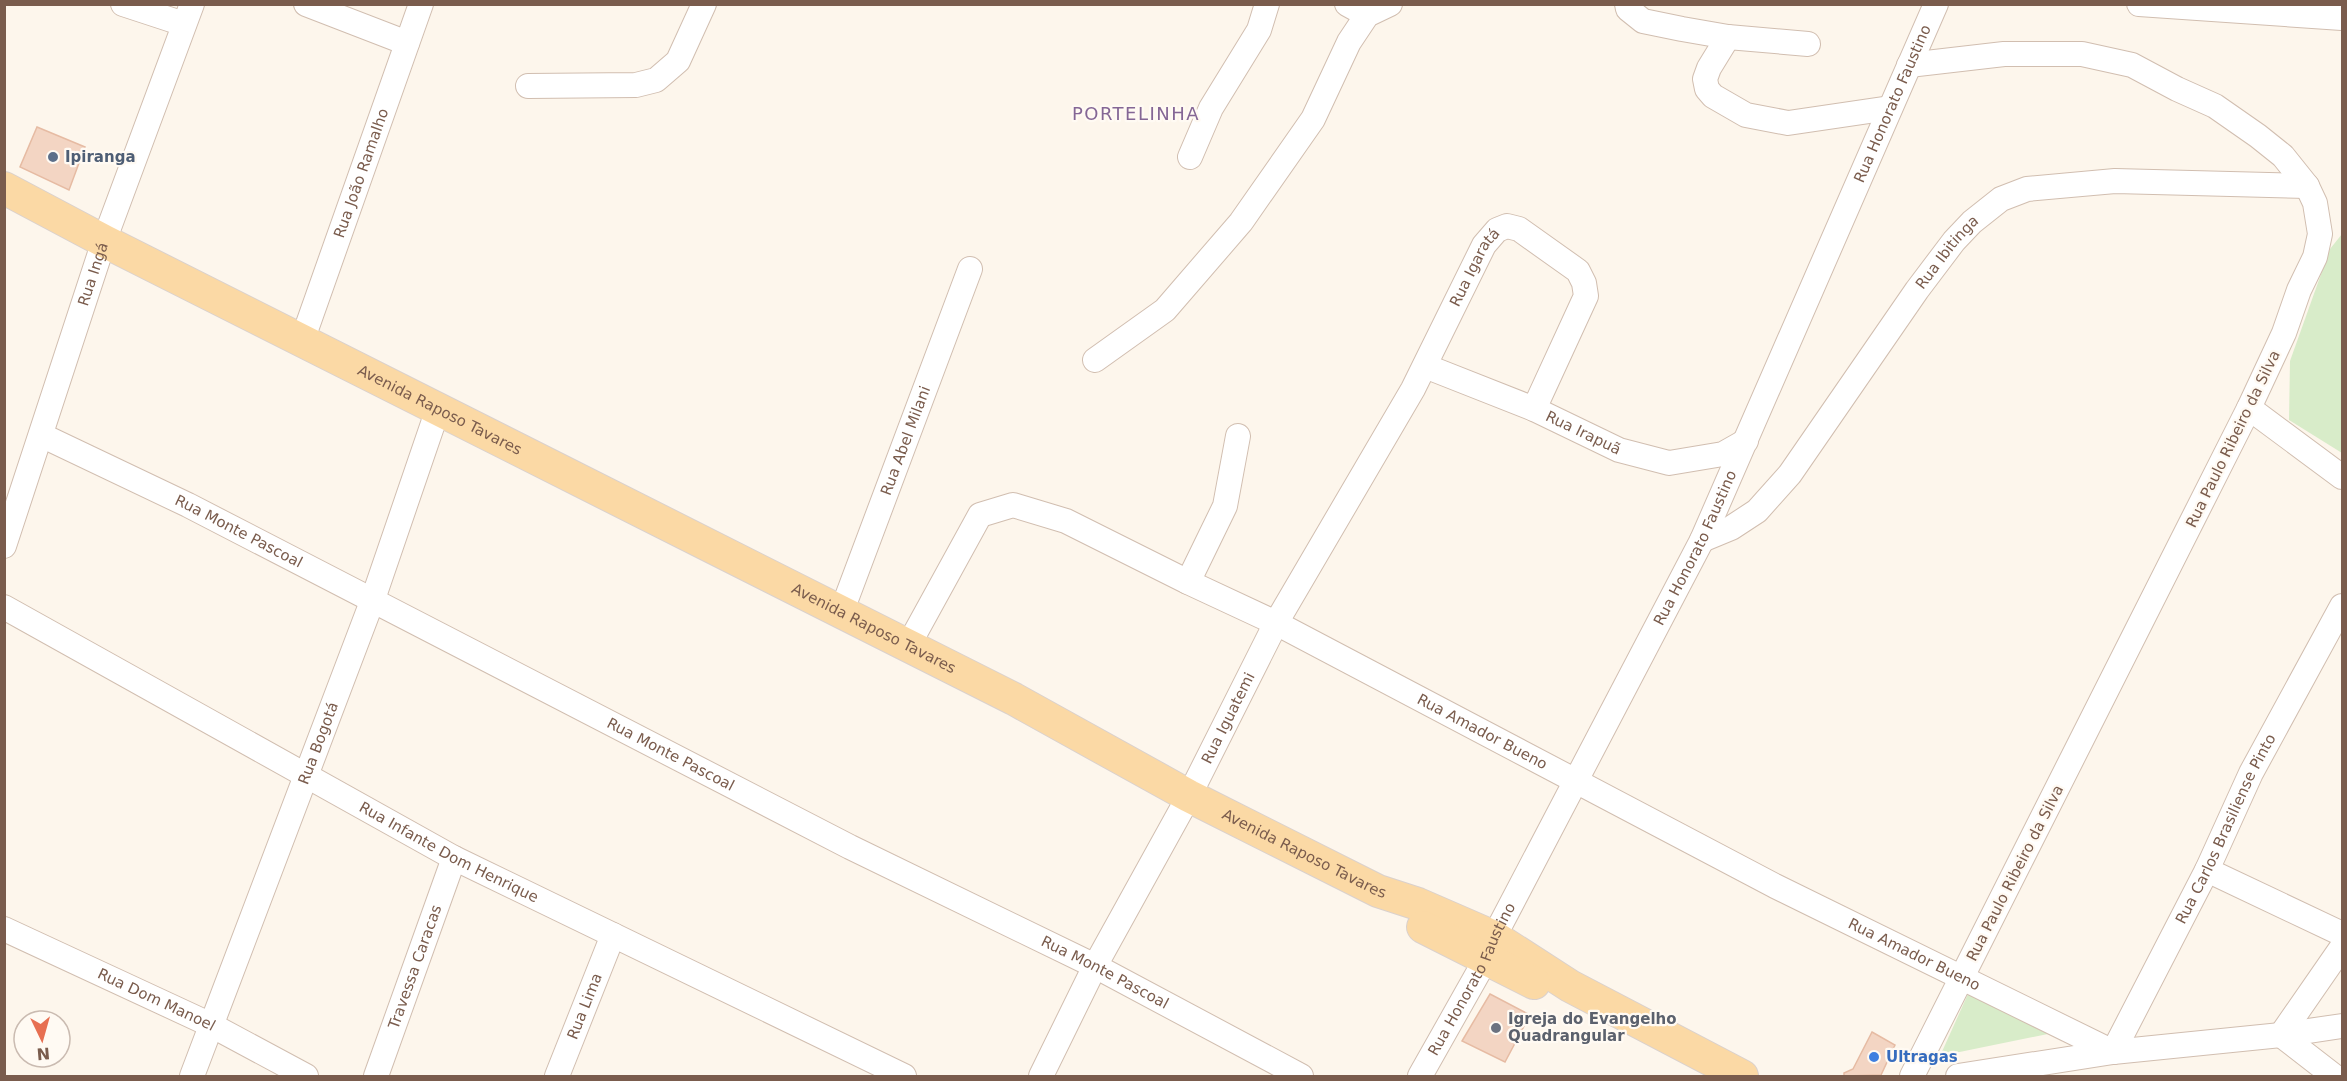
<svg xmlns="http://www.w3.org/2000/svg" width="2347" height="1081" font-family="'DejaVu Sans',sans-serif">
	<rect width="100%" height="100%" fill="#fdf6ec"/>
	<g fill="#d8ecc9">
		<path d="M 2342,234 L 2342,453 L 2289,420 L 2290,361 L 2330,249 Z"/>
		<path d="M 1968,994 L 2048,1034 L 1940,1056 Z"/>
	</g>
	<g fill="#f3d5c3" stroke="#e6bba3" stroke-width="1.5">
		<path d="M 37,127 L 85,147 L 69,190 L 20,167 Z"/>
		<path d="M 1490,994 L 1530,1015 L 1505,1062 L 1462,1041 Z"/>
		<path d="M 1872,1032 L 1895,1045 L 1881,1075 L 1844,1076 L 1844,1073 L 1853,1069 Z"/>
	</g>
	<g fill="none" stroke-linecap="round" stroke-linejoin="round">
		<g stroke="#d1beb0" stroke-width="26">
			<g id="minor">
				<path d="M 123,4 L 184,24"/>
				<path d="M 306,4 L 407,43"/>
				<path d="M 1347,4 L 1367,15"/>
				<path d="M 1627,4 L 1628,9 L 1643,21 L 1682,29 L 1728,37 L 1808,44"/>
				<path d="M 2139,4 L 2342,18"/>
				<path d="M 1728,37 L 1709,68 L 1705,79 L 1707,89 L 1713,96 L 1746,115 L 1788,123 L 1890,108"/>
				<path d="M 1909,65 L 2004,54 L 2082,54 L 2132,65 L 2177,89 L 2215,106 L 2258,136 L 2283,156 L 2307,186 L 2315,203 L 2320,234 L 2315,257 L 2299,290 L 2284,333 L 2249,408 L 1912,1076"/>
				<path d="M 528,86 L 636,85 L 656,80 L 678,61 L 704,4"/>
				<path d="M 1190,157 L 1211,108 L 1259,30 L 1267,4"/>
				<path id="s1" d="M 302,341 L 421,4"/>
				<path d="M 1095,360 L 1165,310 L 1241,222 L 1313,119 L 1349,42 L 1367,15 L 1390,4"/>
				<path id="s2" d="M 1425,366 L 1534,409 L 1619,450 L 1669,463 L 1723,454 L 1746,441"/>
				<path d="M 2249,408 L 2342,477"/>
				<path id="s3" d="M 41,435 L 188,505 L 850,847 L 1095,966 L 1301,1076"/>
				<path id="s4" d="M 1702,540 L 1731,528 L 1757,511 L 1790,474 L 1917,290 L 1954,241 L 1972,222 L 2001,199 L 2027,189 L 2115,181 L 2307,186"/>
				<path id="s5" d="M 4,546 L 104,241 L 192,4"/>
				<path d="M 1188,582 L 1225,506 L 1238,436"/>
				<path id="s6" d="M 4,607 L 454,858 L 904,1076"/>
				<path id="s7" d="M 841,613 L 970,269"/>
				<path id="s8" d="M 908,646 L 980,515 L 1013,505 L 1066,521 L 1188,582 L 1276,623 L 1775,886 L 2113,1052"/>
				<path d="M 2207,870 L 2342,934"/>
				<path id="s9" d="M 4,929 L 211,1025 L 306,1076"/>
				<path d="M 2281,1035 L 2342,947"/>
				<path d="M 2281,1035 L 2334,1076"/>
				<path id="s10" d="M 2113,1052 L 2207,870 L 2251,773 L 2342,606"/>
				<path id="s11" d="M 192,1076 L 373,599 L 438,409"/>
				<path id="s12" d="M 376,1076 L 454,858"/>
				<path id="s13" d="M 557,1076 L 613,935"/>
				<path id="s14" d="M 1041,1076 L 1095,966 L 1189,796 L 1276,623 L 1413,389 L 1484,245 L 1497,230 L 1507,226 L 1519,229 L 1578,271 L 1584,283 L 1586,296 L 1534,409"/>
				<path id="s15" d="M 1420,1076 L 1486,959 L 1494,937 L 1702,540 L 1936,4"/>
				<path d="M 1958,1076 L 2113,1052 L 2281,1035 L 2342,1026"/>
			</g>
		</g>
		<g stroke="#dad1cd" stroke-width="34">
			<g id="major">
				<path id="s16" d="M 4,188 L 104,241 L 1014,699 L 1189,796 L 1378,891 L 1418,904 L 1494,937 L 1570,986 L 1742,1076"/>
				<path d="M 1423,927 L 1534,983"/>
			</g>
		</g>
		<use href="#minor" stroke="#fff" stroke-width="24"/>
		<use href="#major" stroke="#fbd9a5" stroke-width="32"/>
	</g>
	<circle fill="#5c6f8a" stroke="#fffaf3" stroke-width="2" cx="53" cy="157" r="6"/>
	<circle fill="#6b7280" stroke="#fffaf3" stroke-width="2" cx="1496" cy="1028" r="6"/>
	<circle fill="#3f7fe0" stroke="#fffaf3" stroke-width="2" cx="1874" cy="1057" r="6"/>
	<g text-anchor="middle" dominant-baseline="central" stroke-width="4.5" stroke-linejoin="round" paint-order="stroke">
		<g font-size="15" fill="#7a5c4d" stroke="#fffaf3">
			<text stroke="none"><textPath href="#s15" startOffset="1082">Rua Honorato Faustino</textPath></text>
			<text stroke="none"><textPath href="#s1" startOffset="178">Rua João Ramalho</textPath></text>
			<text stroke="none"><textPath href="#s4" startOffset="384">Rua Ibitinga</textPath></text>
			<text stroke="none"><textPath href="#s14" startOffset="918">Rua Igaratá</textPath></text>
			<text stroke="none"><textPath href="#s5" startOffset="286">Rua Ingá</textPath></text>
			<text stroke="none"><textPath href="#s16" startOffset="489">Avenida Raposo Tavares</textPath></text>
			<text stroke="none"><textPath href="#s2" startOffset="172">Rua Irapuã</textPath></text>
			<text transform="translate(2233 439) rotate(-64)">Rua Paulo Ribeiro da Silva</text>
			<text stroke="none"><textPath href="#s7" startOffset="184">Rua Abel Milani</textPath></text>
			<text stroke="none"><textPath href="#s3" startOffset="220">Rua Monte Pascoal</textPath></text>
			<text stroke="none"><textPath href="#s15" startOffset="596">Rua Honorato Faustino</textPath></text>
			<text stroke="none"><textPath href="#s16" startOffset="975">Avenida Raposo Tavares</textPath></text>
			<text stroke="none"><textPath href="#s14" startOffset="404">Rua Iguatemi</textPath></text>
			<text stroke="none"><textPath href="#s8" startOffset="706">Rua Amador Bueno</textPath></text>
			<text stroke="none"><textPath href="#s11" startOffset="356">Rua Bogotá</textPath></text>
			<text stroke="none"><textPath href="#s3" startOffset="706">Rua Monte Pascoal</textPath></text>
			<text stroke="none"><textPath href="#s10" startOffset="250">Rua Carlos Brasiliense Pinto</textPath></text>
			<text stroke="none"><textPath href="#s6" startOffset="508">Rua Infante Dom Henrique</textPath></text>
			<text stroke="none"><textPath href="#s16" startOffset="1461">Avenida Raposo Tavares</textPath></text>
			<text transform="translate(2015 873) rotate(-63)">Rua Paulo Ribeiro da Silva</text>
			<text stroke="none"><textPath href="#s8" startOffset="1192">Rua Amador Bueno</textPath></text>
			<text stroke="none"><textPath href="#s12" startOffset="116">Travessa Caracas</textPath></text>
			<text stroke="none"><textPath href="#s3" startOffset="1192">Rua Monte Pascoal</textPath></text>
			<text stroke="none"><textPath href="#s15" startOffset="110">Rua Honorato Faustino</textPath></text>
			<text stroke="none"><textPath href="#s9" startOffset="168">Rua Dom Manoel</textPath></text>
			<text stroke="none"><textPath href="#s13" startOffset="75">Rua Lima</textPath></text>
		</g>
		<g font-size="15" font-weight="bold" fill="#4e5e75" stroke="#fffaf3" text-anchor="start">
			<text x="65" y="157">Ipiranga</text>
		</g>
		<g font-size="15" font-weight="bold" fill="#5b616d" stroke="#fffaf3" text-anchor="start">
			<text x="1508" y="1019">Igreja do Evangelho<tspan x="1508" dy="17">Quadrangular</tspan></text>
		</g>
		<g font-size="15" font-weight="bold" fill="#366cbe" stroke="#fffaf3" text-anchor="start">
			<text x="1886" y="1057">Ultragas</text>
		</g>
		<g font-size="18" letter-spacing="1.5" fill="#846695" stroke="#fffaf3">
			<text x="1136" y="113">PORTELINHA</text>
		</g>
	</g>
	<rect width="2347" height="1081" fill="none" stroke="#7a5c4d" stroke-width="12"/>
	<g transform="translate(42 1039) rotate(175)"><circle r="28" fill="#fffaf3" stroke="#cabbb1" stroke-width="1.5"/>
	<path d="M0-4.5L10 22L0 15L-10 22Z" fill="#e76f51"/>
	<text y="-9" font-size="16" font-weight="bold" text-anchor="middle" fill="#7a5c4d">N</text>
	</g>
</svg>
